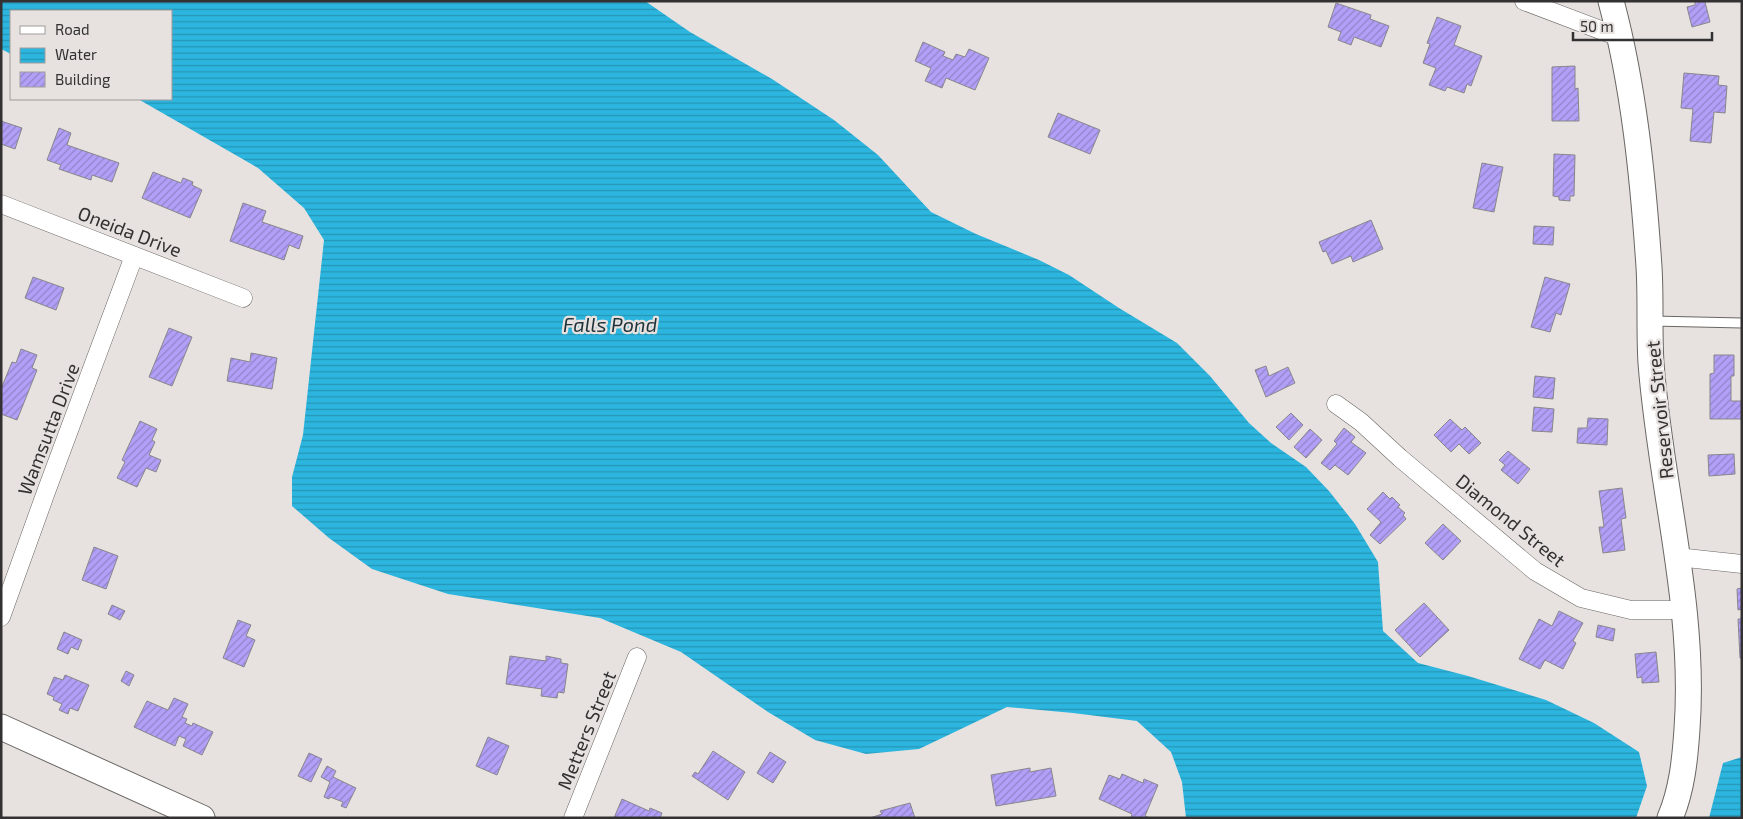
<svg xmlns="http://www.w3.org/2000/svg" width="1743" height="819" font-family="'Exo 2',sans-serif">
	<defs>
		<pattern id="water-rules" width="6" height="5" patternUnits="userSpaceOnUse" patternTransform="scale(1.25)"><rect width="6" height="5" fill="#2cb6df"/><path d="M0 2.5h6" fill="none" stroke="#2695b5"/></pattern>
		<pattern id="building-hatch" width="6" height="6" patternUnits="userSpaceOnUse" patternTransform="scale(1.25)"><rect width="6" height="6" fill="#b2a0f8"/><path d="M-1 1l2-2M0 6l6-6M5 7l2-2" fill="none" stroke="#9183c9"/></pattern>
	</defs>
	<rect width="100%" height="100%" fill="#e7e2e0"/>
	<g fill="url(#water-rules)">
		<path d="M 1,1 L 645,1 L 690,32 L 772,79 L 834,120 L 878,155 L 931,212 L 976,234 L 1039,260 L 1069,275 L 1119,308 L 1177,343 L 1210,376 L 1249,423 L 1271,443 L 1306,467 L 1329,491 L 1355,524 L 1378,562 L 1383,631 L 1418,663 L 1468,676 L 1546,700 L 1594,723 L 1639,752 L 1647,786 L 1636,818 L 1186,818 L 1182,782 L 1171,752 L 1137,721 L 1073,713 L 1007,707 L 919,749 L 866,754 L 815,740 L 768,712 L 681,652 L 600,618 L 448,594 L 372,569 L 329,538 L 292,506 L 292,477 L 303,435 L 324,240 L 304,208 L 258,168 L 138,99 L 171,99 L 171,11 L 11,11 L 11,54 L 1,49 Z"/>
		<path d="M 1742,757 L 1742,818 L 1709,818 L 1723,763 Z"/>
	</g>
	<g fill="url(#building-hatch)" stroke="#87868a">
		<path d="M 1695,1 L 1705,2 L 1710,22 L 1692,27 L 1687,7 L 1695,5 Z"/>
		<path d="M 1336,3 L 1371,15 L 1370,19 L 1389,26 L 1381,47 L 1354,37 L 1351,45 L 1338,40 L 1341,32 L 1328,27 Z"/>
		<path d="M 1437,17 L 1461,26 L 1454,45 L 1482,56 L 1471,86 L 1467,84 L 1464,93 L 1447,87 L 1445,91 L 1429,85 L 1436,68 L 1423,63 L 1430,44 L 1427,43 Z"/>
		<path d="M 923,42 L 945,52 L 943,56 L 953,60 L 956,54 L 965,57 L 969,49 L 989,58 L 975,90 L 946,78 L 942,88 L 925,81 L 931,68 L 915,61 Z"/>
		<path d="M 1575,66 L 1575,89 L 1578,88 L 1579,121 L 1552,121 L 1552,67 Z"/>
		<path d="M 1684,73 L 1719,76 L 1718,85 L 1727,86 L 1725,113 L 1714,112 L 1711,143 L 1690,141 L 1693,109 L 1681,108 Z"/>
		<path d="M 1058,113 L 1100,130 L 1090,154 L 1048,137 Z"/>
		<path d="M 1,121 L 22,128 L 15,149 L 1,144 Z"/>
		<path d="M 59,128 L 71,133 L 67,145 L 119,163 L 112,182 L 92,175 L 91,180 L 59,169 L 61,165 L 47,160 Z"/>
		<path d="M 1554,154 L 1575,155 L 1574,196 L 1570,196 L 1570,201 L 1559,200 L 1559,197 L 1553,196 Z"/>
		<path d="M 1482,163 L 1503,167 L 1494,212 L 1473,208 Z"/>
		<path d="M 153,172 L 181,183 L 183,178 L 193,182 L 192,185 L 202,190 L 190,218 L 142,198 Z"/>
		<path d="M 243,203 L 266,211 L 262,222 L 303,236 L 299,249 L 289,245 L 284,260 L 230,241 Z"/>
		<path d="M 1371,220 L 1383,249 L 1353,262 L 1351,256 L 1332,264 L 1326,251 L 1323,252 L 1319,242 Z"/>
		<path d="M 1534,226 L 1554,227 L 1553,245 L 1533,244 Z"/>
		<path d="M 33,277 L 64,288 L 56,310 L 25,298 Z"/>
		<path d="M 1545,277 L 1570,284 L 1561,315 L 1556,313 L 1550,332 L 1531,327 Z"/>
		<path d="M 169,328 L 192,337 L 172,386 L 149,377 Z"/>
		<path d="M 21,349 L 37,355 L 32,368 L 37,370 L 17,420 L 1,414 L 1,389 L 12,362 L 16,363 Z"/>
		<path d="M 251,353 L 277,358 L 272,389 L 227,381 L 231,358 L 250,362 Z"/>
		<path d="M 1714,355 L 1734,355 L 1734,376 L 1731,376 L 1731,401 L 1742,401 L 1742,419 L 1710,419 L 1710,374 L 1714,373 Z"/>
		<path d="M 1266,366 L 1269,376 L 1288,367 L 1295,383 L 1266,397 L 1255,370 Z"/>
		<path d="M 1535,376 L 1555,378 L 1553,399 L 1533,397 Z"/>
		<path d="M 1534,407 L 1554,409 L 1552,432 L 1532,431 Z"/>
		<path d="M 1291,413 L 1303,425 L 1289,440 L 1276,427 Z"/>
		<path d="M 1588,418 L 1608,419 L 1607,445 L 1577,443 L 1578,428 L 1587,428 Z"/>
		<path d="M 1450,419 L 1462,430 L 1465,427 L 1481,443 L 1469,454 L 1459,444 L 1451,452 L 1434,435 Z"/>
		<path d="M 140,421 L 157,429 L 152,440 L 155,442 L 149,455 L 161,460 L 156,472 L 146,468 L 137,487 L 117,478 L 125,462 L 122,460 Z"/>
		<path d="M 1344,428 L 1355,437 L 1351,442 L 1366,453 L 1348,475 L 1335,465 L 1330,470 L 1321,463 L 1337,444 L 1334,441 Z"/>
		<path d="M 1310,429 L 1322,440 L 1306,458 L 1294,447 Z"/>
		<path d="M 1508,451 L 1530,469 L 1518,484 L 1501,470 L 1505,465 L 1499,460 Z"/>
		<path d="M 1734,454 L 1735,474 L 1709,476 L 1708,455 Z"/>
		<path d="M 1622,488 L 1626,518 L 1621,519 L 1625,550 L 1603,553 L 1599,527 L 1604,527 L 1599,491 Z"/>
		<path d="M 1383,492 L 1390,499 L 1392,497 L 1400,505 L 1398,507 L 1405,513 L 1403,515 L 1406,519 L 1380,544 L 1370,535 L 1381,522 L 1367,509 Z"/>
		<path d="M 1443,524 L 1461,541 L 1443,560 L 1425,543 Z"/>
		<path d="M 94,547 L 118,556 L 106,589 L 82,580 Z"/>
		<path d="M 1742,588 L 1742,609 L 1738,610 L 1737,589 Z"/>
		<path d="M 1424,603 L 1449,630 L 1420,657 L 1395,630 Z"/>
		<path d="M 112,605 L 125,611 L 120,620 L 108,614 Z"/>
		<path d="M 1559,611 L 1583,623 L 1573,641 L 1576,643 L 1563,669 L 1545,660 L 1540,669 L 1519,659 L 1539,619 L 1552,626 Z"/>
		<path d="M 1738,619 L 1742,619 L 1742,658 L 1740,658 Z"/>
		<path d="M 238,620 L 251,625 L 246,636 L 255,640 L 244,667 L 223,658 Z"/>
		<path d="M 1598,625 L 1615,629 L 1613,641 L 1596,637 Z"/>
		<path d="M 64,632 L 82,640 L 78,650 L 71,647 L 68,654 L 57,649 Z"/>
		<path d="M 1656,652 L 1659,682 L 1642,683 L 1642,677 L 1637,678 L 1635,654 Z"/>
		<path d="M 510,656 L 546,661 L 546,656 L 561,659 L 561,663 L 568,664 L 564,693 L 558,692 L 557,698 L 541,696 L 542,689 L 506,684 Z"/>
		<path d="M 126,671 L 134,675 L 129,686 L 121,681 Z"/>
		<path d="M 65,675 L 89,685 L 78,711 L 70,708 L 68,714 L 59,710 L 62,704 L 53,700 L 54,697 L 47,694 L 54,677 L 63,680 Z"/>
		<path d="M 174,698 L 188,704 L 182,717 L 187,719 L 185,723 L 192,726 L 193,723 L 213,732 L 202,755 L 183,746 L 186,739 L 179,736 L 175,746 L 134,727 L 147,701 L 168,710 Z"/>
		<path d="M 488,737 L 509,746 L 497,775 L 476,766 Z"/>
		<path d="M 713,751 L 745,772 L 728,800 L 692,776 L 695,772 L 698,774 Z"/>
		<path d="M 770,752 L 786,762 L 773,783 L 757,773 Z"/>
		<path d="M 309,753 L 322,759 L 311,782 L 298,776 Z"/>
		<path d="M 327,766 L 336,771 L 333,777 L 356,788 L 346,808 L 341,806 L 343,802 L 330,797 L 329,799 L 324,797 L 330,782 L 321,777 Z"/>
		<path d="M 1030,768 L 1030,772 L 1051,768 L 1056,796 L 996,806 L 991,775 Z"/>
		<path d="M 1122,774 L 1143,783 L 1144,779 L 1158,785 L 1145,816 L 1150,818 L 1131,818 L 1132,814 L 1099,799 L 1109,775 L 1120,779 Z"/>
		<path d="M 622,799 L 649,811 L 650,808 L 662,813 L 660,818 L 614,818 Z"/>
		<path d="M 910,803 L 915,818 L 870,818 L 882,814 L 880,811 Z"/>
	</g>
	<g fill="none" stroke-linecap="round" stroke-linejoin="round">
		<g stroke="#696663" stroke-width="11">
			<path id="lane" d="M 1652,321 L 1742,323"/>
		</g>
		<g stroke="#696663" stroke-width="19">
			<g id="street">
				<path d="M 1524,1 L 1619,37"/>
				<path d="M 1,204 L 243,298"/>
				<path d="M 1336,404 L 1361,422 L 1400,458 L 1535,571 L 1581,598 L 1631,610 L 1685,610"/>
				<path d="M 1677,557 L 1742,564"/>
				<path d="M 1,617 L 46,492 L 134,256"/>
				<path d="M 573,818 L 637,657"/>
			</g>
		</g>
		<g stroke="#696663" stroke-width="27">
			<g id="secondary">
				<path d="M 1611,1 C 1634,87 1643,178 1649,267 C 1651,299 1649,331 1651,363 C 1660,485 1696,605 1687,729 C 1685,759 1682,790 1670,818"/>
				<path d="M 1,727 L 202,818"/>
			</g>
		</g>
		<use href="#lane" stroke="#fff" stroke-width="9"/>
		<use href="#street" stroke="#fff" stroke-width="18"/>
		<use href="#secondary" stroke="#fff" stroke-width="25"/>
	</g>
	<g text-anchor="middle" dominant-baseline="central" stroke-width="4.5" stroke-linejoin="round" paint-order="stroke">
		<g font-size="19" fill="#333131" stroke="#e7e2e0">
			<text transform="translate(130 231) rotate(21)">Oneida Drive</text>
			<text transform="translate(1659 410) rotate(-96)">Reservoir Street</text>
			<text transform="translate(48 429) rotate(-69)">Wamsutta Drive</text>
			<text transform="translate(1511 520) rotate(39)">Diamond Street</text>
			<text transform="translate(586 730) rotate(-68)">Metters Street</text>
		</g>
		<g font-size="20" font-style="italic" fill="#1d323a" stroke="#e7e2e0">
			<text x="610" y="324">Falls Pond</text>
		</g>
	</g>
	<rect width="1743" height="819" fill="none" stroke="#333131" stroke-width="5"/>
	<rect x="10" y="10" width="162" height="90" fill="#e7e2e0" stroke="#9f9b9a"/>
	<rect x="20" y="26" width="25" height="8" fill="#ffffff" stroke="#9f9b9a"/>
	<text x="55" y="35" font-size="15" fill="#333131">Road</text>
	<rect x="20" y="48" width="25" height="15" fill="url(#water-rules)" stroke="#9f9b9a"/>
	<text x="55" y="60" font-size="15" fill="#333131">Water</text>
	<rect x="20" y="72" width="25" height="15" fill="url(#building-hatch)" stroke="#9f9b9a"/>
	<text x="55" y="85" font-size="15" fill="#333131">Building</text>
	<path d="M1573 32v8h139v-8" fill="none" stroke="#333131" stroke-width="2.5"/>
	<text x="1580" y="32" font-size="15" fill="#333131" stroke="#e7e2e0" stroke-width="4" paint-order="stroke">50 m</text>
</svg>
